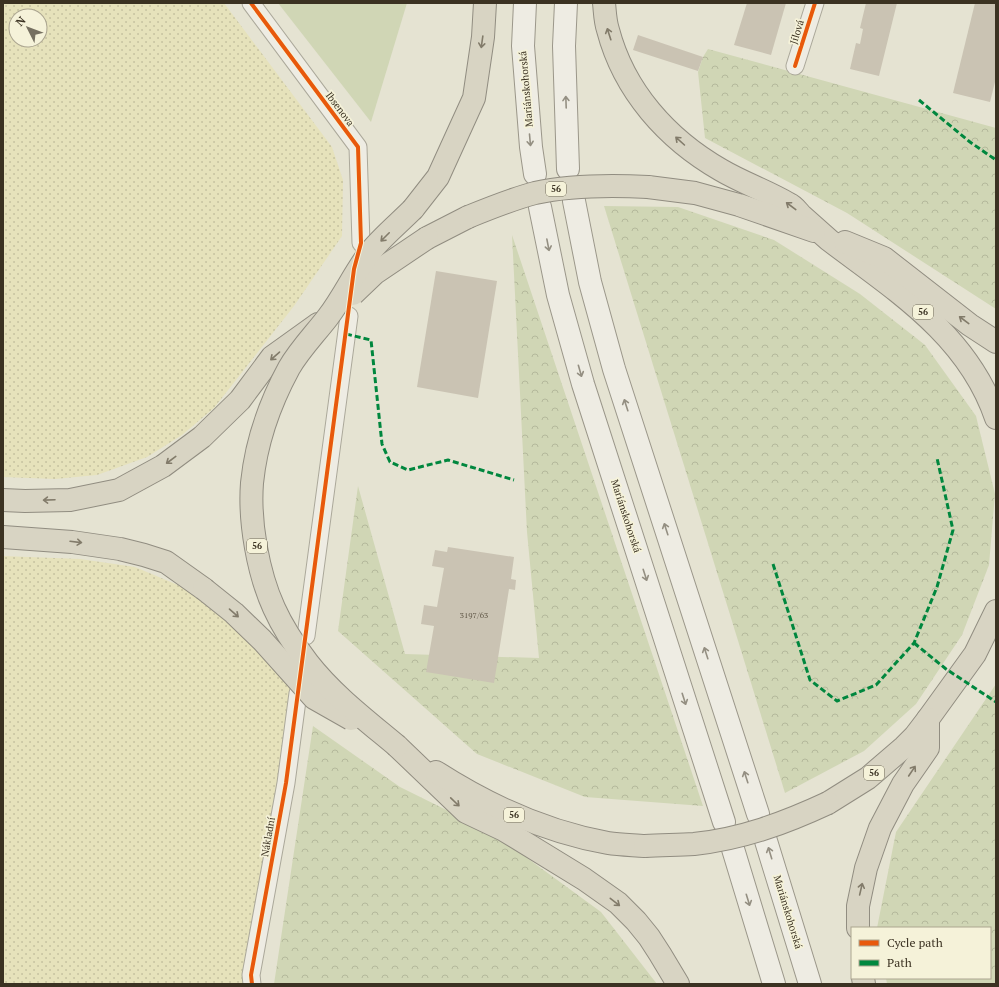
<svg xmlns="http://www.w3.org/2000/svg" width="999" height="987" font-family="'PT Serif',serif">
	<defs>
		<pattern id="forest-crowns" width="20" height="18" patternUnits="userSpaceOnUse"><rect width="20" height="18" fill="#d0d6b5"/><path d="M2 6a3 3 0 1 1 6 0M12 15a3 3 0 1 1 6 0" fill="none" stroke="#b4b89b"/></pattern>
		<pattern id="sand-dots" width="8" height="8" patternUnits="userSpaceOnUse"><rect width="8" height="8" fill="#e6e2bb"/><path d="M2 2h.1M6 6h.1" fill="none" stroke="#c6c2a0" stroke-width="1.8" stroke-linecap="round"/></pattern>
	</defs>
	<rect width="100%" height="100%" fill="#e5e3d2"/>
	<path fill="#d0d6b5" d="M 278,3 L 407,3 L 371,122 Z"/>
	<g fill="url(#forest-crowns)">
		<path d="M 708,49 L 996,128 L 996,309 L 847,213 L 705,138 L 698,72 L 703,57 Z"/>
		<path d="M 604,206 L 678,207 L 774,240 L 860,294 L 925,345 L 976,416 L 995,494 L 989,565 L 962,635 L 916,704 L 864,751 L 785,793 Z"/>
		<path d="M 512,235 L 703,806 L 585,797 L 477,754 L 338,631 L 358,486 L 405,654 L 539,658 L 527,532 Z"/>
		<path d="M 996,684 L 996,984 L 887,984 L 886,978 L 990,978 L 990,928 L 877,928 L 896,832 Z"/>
		<path d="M 313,726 L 400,787 L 493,833 L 601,912 L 657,984 L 274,984 Z"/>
	</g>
	<g fill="url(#sand-dots)" fill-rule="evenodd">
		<path d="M 3,3 L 224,3 L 332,147 L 343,180 L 342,236 L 294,306 L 214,408 L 182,435 L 147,457 L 97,475 L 55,479 L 3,477 ZM 16,16 L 40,16 L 40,40 L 16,40 Z"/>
		<path d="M 3,556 L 80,559 L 135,567 L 185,588 L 233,625 L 298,693 L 252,984 L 3,984 Z"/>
	</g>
	<g fill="#cac3b3">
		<path d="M 747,3 L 786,3 L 771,55 L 734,45 Z"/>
		<path d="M 866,3 L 897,3 L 879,76 L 850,69 L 856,43 L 860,44 L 863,29 L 860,28 Z"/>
		<path d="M 975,3 L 996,3 L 996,78 L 990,102 L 953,93 Z"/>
		<path d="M 638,35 L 703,57 L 698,71 L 633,50 Z"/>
		<path d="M 436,271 L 497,281 L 478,398 L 417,387 Z"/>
		<path d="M 448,547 L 514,557 L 511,579 L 516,580 L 515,590 L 509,589 L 494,683 L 426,672 L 434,626 L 421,624 L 424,605 L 437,607 L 444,568 L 432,566 L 435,550 L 447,552 Z"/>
	</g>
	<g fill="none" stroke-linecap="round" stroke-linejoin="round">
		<g stroke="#aba89a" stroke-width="19">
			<g id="street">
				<path d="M 251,3 L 358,147 L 361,243"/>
				<path d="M 795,66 L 815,3"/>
				<path d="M 306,636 L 349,316"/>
				<path d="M 252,984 L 251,975 L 286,783 L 298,693"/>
			</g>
		</g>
		<g stroke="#9b978a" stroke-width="24">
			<g id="secondary">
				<path d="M 525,3 L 523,46 L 531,147 L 535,174"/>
				<path d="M 566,3 L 564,46 L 568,169"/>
				<path d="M 574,201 L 590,282 L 614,369 L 758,814"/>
				<path d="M 540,207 L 558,295 L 583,384 L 724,822"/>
				<path d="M 766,841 L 810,984"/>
				<path d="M 733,849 L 774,984"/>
			</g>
		</g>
		<g stroke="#918d81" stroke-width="24">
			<g id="highway">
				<path d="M 604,3 C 605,12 605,21 608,30 C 624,91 667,139 721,170 C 743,183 767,191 789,204 C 794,206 798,212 802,216 C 811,224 820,232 829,240 C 895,290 968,335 996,418"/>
				<path d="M 648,187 L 695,193 L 739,205 L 814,231"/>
				<path d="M 413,209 L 438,177 L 474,98 L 483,37 L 485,3"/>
				<path d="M 427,238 L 468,217"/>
				<path d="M 845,242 L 884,258 L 970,325 L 996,342"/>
				<path d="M 3,500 L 25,501 L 70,500 L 119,490 L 163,466 L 202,437 L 240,400 L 272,357 L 318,324"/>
				<path d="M 3,537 L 72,542 L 120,549 L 144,555 L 166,562 L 204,589"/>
				<path d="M 397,746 L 466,812 L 504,830 L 584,879 L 618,903 L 636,921 L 649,937 L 660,954 L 678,984"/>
				<path d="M 436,772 C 489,806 546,832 608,843 C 620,845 633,845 645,846"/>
				<path d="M 828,803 L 868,778 L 904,747 L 915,736 L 928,719 L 975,654 L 996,611"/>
				<path d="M 858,928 L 858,906 L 866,868 L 880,828 L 903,784 L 928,748 L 928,719"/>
				<path d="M 863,978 L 864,984"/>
			</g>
		</g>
		<use href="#street" stroke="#eeece3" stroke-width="17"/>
		<use href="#secondary" stroke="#eeece3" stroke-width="22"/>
		<use href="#highway" stroke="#d8d4c3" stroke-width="22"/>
		<g stroke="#918d81" stroke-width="24" stroke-linecap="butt">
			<g id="highway-bridge">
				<path d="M 468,217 C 490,208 512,199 535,193 C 572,185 610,185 648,187"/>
				<path d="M 353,294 L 375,273 L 427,238"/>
				<path d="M 204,589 L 234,613 L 262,640 L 314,698 L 351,719"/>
				<path d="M 397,746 C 366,720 333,695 308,663 C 295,646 283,628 274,608 C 258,573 249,522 252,483 C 256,443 270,403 289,368 C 300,349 315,334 328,317 C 344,296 354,273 370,252 C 382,237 399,223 413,209"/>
				<path d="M 645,846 C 662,845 678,845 694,844 C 742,839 785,823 828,803"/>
			</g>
		</g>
		<use href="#highway-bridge" stroke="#d8d4c3" stroke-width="22"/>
		<g stroke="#00873e" stroke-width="3" stroke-dasharray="6 3" stroke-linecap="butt">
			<path d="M 919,100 L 970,142 L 996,160"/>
			<path d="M 346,334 L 371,340 L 382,444 L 390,462 L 408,470 L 448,460 L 514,480"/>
			<path d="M 773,564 L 810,680 L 837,701 L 876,685 L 914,643 L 937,587 L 953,530 L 937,458"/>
			<path d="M 914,643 L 946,669 L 996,702"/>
		</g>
		<g stroke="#f5f2d9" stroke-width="6">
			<g id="cycleway">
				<path d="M 251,3 L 358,147 L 361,243 L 354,269 L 286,783 L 251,975 L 252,984"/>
				<path d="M 795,66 L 815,3"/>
			</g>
		</g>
		<use href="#cycleway" stroke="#e8590c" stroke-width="4"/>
	</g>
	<defs><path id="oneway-shaft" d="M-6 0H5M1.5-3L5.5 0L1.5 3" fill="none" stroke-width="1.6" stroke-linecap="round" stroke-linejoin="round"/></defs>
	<g stroke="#827b6a">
		<use href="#oneway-shaft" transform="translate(609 34) rotate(-108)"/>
		<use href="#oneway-shaft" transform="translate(482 42) rotate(98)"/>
		<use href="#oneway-shaft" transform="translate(680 141) rotate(-138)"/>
		<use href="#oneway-shaft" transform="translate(791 206) rotate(-143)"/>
		<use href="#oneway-shaft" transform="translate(385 237) rotate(135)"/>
		<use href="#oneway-shaft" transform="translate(964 320) rotate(-143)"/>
		<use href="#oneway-shaft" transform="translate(275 356) rotate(139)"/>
		<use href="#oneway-shaft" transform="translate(171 460) rotate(143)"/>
		<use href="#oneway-shaft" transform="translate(49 500) rotate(178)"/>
		<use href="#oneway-shaft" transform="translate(76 542) rotate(7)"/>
		<use href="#oneway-shaft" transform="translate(234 613) rotate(41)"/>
		<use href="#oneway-shaft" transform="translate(912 771) rotate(-56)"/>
		<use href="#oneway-shaft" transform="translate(455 802) rotate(44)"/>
		<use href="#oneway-shaft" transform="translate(861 889) rotate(-77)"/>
		<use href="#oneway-shaft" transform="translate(615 902) rotate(38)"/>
	</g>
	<g stroke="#948f82">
		<use href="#oneway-shaft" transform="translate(566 102) rotate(-92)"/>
		<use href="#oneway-shaft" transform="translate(530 140) rotate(85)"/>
		<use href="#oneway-shaft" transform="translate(548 245) rotate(79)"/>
		<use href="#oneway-shaft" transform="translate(580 371) rotate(74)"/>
		<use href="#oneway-shaft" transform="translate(626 405) rotate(-108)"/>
		<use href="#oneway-shaft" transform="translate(666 529) rotate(-108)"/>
		<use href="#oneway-shaft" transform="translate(645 575) rotate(72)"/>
		<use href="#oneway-shaft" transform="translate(706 653) rotate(-108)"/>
		<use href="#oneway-shaft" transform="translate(684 699) rotate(72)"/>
		<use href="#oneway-shaft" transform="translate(746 777) rotate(-108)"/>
		<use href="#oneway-shaft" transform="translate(770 853) rotate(-107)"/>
		<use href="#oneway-shaft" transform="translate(748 900) rotate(73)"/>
	</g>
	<g text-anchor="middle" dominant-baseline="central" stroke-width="3.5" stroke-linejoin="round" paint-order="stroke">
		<g font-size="8" fill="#5f5646">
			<text x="474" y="615">3197/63</text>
		</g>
		<g fill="#f5f2d9" stroke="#736c59" stroke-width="1">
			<rect x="546" y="182" width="20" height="14" rx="3"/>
			<rect x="913" y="305" width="20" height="14" rx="3"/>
			<rect x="247" y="539" width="20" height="14" rx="3"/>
			<rect x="864" y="766" width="20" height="14" rx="3"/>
			<rect x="504" y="808" width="20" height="14" rx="3"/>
		</g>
		<g font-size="9" font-weight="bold" fill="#3b3222">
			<text x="556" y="189">56</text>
			<text x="923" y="312">56</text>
			<text x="257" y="546">56</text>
			<text x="874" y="773">56</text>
			<text x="514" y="815">56</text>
		</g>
		<g font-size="10" fill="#3b3222" stroke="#f5f2d9">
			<text transform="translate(797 32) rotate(-72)">Jílová</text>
			<text transform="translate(526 89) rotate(-95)">Mariánskohorská</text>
			<text transform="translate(340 109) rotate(53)">Ibsenova</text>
			<text transform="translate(626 516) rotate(72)">Mariánskohorská</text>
			<text transform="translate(268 837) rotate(-80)">Nákladní</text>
			<text transform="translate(788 912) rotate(73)">Mariánskohorská</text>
		</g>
	</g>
	<rect width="999" height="987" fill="none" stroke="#3b3222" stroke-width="8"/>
	<rect x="851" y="927" width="140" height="52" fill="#f5f2d9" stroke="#aba590"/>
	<rect x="859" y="940" width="20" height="6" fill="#e8590c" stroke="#aba590"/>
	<text x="887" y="947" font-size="12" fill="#3b3222">Cycle path</text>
	<rect x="859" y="960" width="20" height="6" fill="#00873e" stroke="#aba590"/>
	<text x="887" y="967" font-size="12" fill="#3b3222">Path</text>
	<g transform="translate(28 28) rotate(312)"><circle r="19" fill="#f5f2d9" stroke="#aba590"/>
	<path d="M0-3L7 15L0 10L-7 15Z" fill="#767060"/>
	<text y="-6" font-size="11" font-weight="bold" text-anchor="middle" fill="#3b3222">N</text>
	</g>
</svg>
